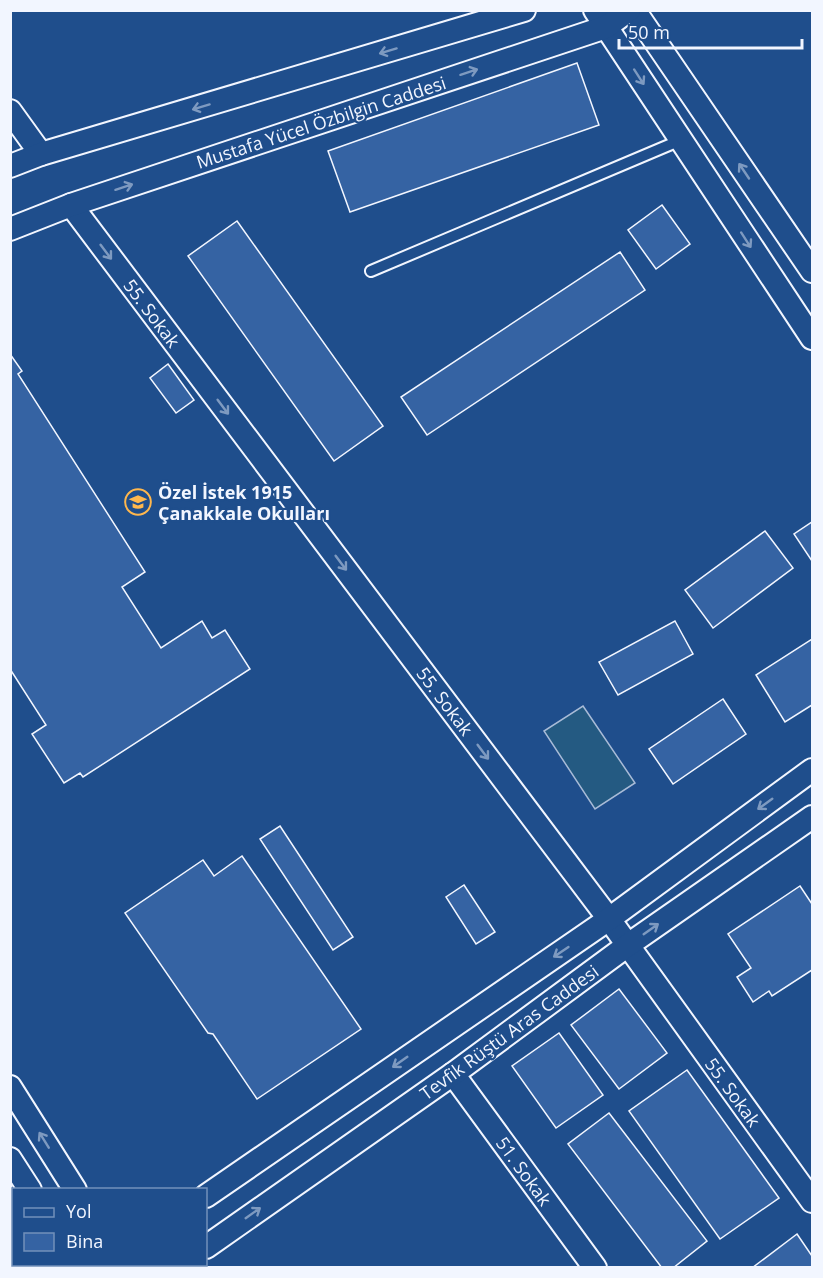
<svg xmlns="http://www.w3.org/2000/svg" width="823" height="1278" font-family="'Open Sans',sans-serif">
	<rect width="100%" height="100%" fill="#1f4e8c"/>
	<path fill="#245a82" stroke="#a8bbd7" stroke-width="1.5" d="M 583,706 L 635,783 L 595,809 L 544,731 Z"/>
	<g fill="#3563a3" stroke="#f2f6ff" stroke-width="1.5">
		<path d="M 577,63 L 599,125 L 350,212 L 328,151 Z"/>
		<path d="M 662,205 L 690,244 L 656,269 L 628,230 Z"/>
		<path d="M 237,221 L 383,426 L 334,461 L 188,256 Z"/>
		<path d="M 620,252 L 645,290 L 427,435 L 401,397 Z"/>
		<path d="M 10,354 L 22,371 L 18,374 L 145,572 L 122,587 L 161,648 L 202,621 L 212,638 L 225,630 L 250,669 L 83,777 L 80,773 L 64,783 L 32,734 L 46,725 L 10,669 Z"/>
		<path d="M 168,364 L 194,400 L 176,413 L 150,378 Z"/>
		<path d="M 812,522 L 812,561 L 794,534 Z"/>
		<path d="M 765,531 L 793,568 L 713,628 L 685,590 Z"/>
		<path d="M 675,621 L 693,654 L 618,695 L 599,662 Z"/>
		<path d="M 812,639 L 812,705 L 785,722 L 756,675 Z"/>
		<path d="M 723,699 L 746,734 L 673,784 L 649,749 Z"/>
		<path d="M 280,826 L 353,937 L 333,950 L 260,839 Z"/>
		<path d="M 242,856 L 361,1029 L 257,1099 L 213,1034 L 208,1033 L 125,913 L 203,860 L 214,876 Z"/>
		<path d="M 464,885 L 495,932 L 476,944 L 446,897 Z"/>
		<path d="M 800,886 L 812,904 L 812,970 L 772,996 L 769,991 L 753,1002 L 737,977 L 751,968 L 728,934 Z"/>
		<path d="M 619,989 L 667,1053 L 619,1089 L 571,1025 Z"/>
		<path d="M 559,1033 L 603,1095 L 556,1128 L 512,1066 Z"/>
		<path d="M 687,1070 L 779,1198 L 720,1239 L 629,1111 Z"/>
		<path d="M 609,1113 L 707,1241 L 673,1268 L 662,1268 L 568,1144 Z"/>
		<path d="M 797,1234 L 812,1256 L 812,1268 L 752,1268 Z"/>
	</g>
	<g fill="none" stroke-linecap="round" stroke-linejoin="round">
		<g stroke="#f2f6ff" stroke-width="14">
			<path id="lane" d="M 371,271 L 681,140"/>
		</g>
		<g stroke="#f2f6ff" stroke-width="26">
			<g id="street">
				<path d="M 595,10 L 812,338"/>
				<path d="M 634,10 L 812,271"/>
				<path d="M 10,111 L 41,154"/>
				<path d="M 10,166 L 41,154 L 524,10"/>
				<path d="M 71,205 L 609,919 L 812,1201"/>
				<path d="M 10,229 L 71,205 L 606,27 L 629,10"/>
				<path d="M 453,1074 L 595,1268"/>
				<path d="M 10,1087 L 75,1190"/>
				<path d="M 10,1159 L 30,1190"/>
				<path d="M 206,1196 L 609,919 L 812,770"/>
				<path d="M 206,1247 L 453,1074 L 628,945 L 812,817"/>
				<path d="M 156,1264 L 157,1268"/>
				<path d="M 64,1268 L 64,1264"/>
				<path d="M 176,1268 L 180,1264"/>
			</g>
		</g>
		<use href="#lane" stroke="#1f4e8c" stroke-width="10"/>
		<use href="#street" stroke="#1f4e8c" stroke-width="22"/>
	</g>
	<defs><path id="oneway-shaft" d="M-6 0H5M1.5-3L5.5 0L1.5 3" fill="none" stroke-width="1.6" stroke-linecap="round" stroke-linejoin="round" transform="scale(1.5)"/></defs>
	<g stroke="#7e9ac0">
		<use href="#oneway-shaft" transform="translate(388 51) rotate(163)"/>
		<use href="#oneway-shaft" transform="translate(469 72) rotate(-18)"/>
		<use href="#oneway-shaft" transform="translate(639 77) rotate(57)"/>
		<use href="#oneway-shaft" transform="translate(201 107) rotate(163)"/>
		<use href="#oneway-shaft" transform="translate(744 171) rotate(-124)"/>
		<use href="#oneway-shaft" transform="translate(124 187) rotate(-18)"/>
		<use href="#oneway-shaft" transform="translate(746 240) rotate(57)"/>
		<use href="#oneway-shaft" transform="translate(106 252) rotate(53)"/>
		<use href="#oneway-shaft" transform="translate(223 407) rotate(53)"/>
		<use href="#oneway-shaft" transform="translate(341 563) rotate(53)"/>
		<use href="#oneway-shaft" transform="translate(483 752) rotate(53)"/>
		<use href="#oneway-shaft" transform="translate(765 804) rotate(144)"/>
		<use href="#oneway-shaft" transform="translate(651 929) rotate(-35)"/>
		<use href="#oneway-shaft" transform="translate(561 952) rotate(146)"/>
		<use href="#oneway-shaft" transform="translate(400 1062) rotate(145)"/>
		<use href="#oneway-shaft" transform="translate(44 1140) rotate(-122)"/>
		<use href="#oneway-shaft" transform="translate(253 1213) rotate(-35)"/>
	</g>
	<defs>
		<g id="school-ring" transform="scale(1.35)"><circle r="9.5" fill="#1f4e8c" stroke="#ffb74d" stroke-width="1.5"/><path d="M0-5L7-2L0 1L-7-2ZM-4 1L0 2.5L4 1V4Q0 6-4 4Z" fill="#ffb74d"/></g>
	</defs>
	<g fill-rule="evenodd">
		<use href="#school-ring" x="138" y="502"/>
	</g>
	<g text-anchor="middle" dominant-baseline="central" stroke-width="4.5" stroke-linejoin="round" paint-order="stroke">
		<g font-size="18" fill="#f2f6ff" stroke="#1f4e8c">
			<text transform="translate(321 122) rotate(-18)">Mustafa Yücel Özbilgin Caddesi</text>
			<text transform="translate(152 313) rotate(53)">55. Sokak</text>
			<text transform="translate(445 701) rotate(53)">55. Sokak</text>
			<text transform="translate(509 1032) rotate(-36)">Tevfik Rüştü Aras Caddesi</text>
			<text transform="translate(733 1092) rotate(54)">55. Sokak</text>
			<text transform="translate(524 1171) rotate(54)">51. Sokak</text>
		</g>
		<g font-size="18" font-weight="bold" fill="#f2f6ff" stroke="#1f4e8c" text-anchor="start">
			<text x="158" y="492">Özel İstek 1915<tspan x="158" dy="21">Çanakkale Okulları</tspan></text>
		</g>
	</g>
	<rect width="823" height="1278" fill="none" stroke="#f2f6ff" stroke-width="24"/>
	<rect x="12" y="1188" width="195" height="78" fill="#1f4e8c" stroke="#7391ba" stroke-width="1.5"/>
	<rect x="24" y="1208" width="30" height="9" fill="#1f4e8c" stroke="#7391ba" stroke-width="1.5"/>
	<text x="66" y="1218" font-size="18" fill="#f2f6ff">Yol</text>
	<rect x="24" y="1233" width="30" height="18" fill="#3563a3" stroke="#7391ba" stroke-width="1.5"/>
	<text x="66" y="1248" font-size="18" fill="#f2f6ff">Bina</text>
	<path d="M619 39v9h183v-9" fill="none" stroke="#f2f6ff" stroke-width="3"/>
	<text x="628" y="39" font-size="18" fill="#f2f6ff" stroke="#1f4e8c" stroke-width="4.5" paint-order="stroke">50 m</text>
</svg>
